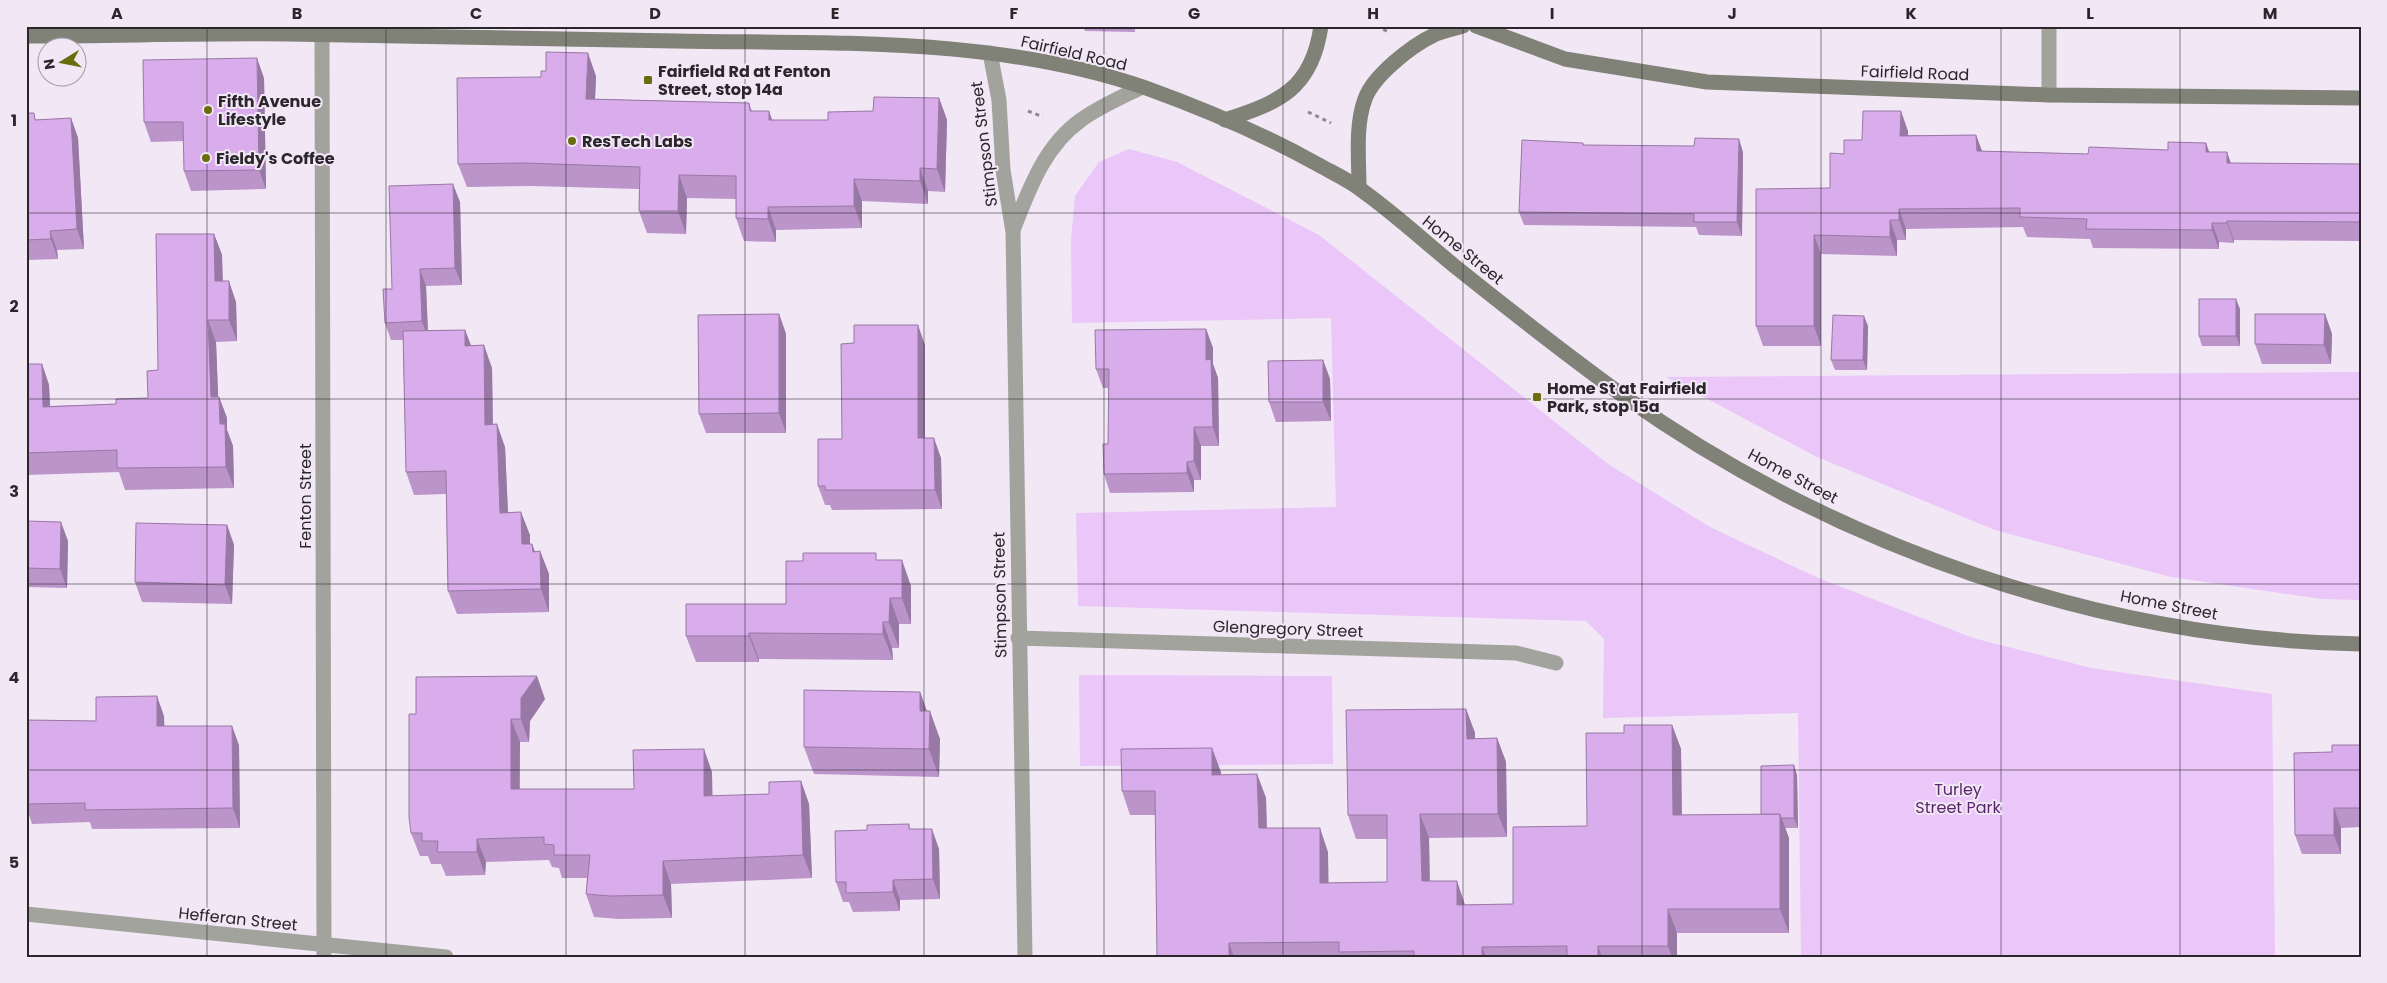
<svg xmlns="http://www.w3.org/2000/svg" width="2387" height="983" font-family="Poppins,sans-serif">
	<rect width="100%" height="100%" fill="#f1e7f5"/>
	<g fill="#eac6f9">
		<path d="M 1129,149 L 1177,162 L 1319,235 L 1608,464 L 1710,527 L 1816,577 L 1973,638 L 2091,668 L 2272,694 L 2275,957 L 1801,957 L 1798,713 L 1603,718 L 1604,639 L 1586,621 L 1078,606 L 1076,513 L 1336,507 L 1331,318 L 1072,323 L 1071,240 L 1075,196 L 1099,162 Z"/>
		<path d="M 2361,372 L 2361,600 L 2321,599 L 2171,577 L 1995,530 L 1817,457 L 1666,377 Z"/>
		<path d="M 1079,675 L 1332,676 L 1333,764 L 1080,766 Z"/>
	</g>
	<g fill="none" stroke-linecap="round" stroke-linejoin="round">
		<g stroke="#908993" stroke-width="3" stroke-dasharray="4 4" stroke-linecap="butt">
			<path d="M 1376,26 L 1389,32"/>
			<path d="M 1028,111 L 1043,117"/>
			<path d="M 1308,112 L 1331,123"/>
		</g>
		<g stroke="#a3a39d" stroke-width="15">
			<path d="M 2049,26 L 2049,95"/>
			<path d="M 322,36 L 324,957"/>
			<path d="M 990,53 L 999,100 L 1003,170 L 1013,232 L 1025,957"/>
			<path d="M 1013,230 C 1029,190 1044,146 1081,120 C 1099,107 1122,97 1142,87"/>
			<path d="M 1018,638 L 1516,653 L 1556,663"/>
			<path d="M 26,914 L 446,957"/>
		</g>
		<g stroke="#808177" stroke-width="15">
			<path d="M 1476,26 L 1565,59 L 1707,82 L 2049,95 L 2361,98"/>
			<path d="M 26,36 C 114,36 201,33 289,34 C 418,37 547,39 676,41 C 832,44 996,36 1146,88 C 1204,109 1263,134 1317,164 C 1331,172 1347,179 1360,189 C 1394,213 1425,242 1457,268 C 1512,312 1568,356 1625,397 C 1835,546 2103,640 2361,644"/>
			<path d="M 1225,120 C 1280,102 1312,89 1321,26"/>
			<path d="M 1359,187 C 1359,160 1355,125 1365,99 C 1373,76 1411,46 1434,35 C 1443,31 1454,29 1463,26"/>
		</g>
	</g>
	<g fill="#bb94ca">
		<path d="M 1083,26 L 1135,26 L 1135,32 L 1085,31 Z"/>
		<path d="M 596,76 L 595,99 L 749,103 L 752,111 L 772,120 L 828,120 L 939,98 L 947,120 L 945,192 L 928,191 L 928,204 L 862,201 L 862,228 L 776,230 L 776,242 L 744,241 L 736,218 L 736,199 L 687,198 L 686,234 L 647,233 L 639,211 L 639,189 L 532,186 L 467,187 L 458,164 L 541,77 Z"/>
		<path d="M 264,78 L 266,189 L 191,191 L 184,171 L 184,141 L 151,142 L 144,122 Z"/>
		<path d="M 26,113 L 37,120 L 71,118 L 78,138 L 84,249 L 57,250 L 58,259 L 26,260 Z"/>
		<path d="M 1908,131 L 1908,135 L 1976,135 L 1982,151 L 2088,154 L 2209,152 L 2231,163 L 2361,164 L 2361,241 L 2234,240 L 2234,243 L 2219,242 L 2219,249 L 2093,248 L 2090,239 L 2027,237 L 2023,227 L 1906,229 L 1906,240 L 1897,240 L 1897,256 L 1821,254 L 1821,346 L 1763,346 L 1756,326 L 1830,188 L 1844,154 L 1862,140 Z"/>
		<path d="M 1583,143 L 1584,145 L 1743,152 L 1742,236 L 1699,235 L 1696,227 L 1524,225 L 1519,212 Z"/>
		<path d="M 460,202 L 462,285 L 426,286 L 428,330 L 465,330 L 471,346 L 492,368 L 493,424 L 505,447 L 508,513 L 530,535 L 530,544 L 532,544 L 535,552 L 540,551 L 549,574 L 549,612 L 457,614 L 448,591 L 446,494 L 414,495 L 406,472 L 403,340 L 391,340 L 385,323 L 392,289 Z"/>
		<path d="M 214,234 L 222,255 L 223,281 L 236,302 L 237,341 L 216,342 L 218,397 L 219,397 L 227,418 L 227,430 L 233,446 L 234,488 L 125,490 L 119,472 L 26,475 L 26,364 L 42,364 L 49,385 L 50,406 L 116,404 L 148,398 L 158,370 Z"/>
		<path d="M 2240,309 L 2240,346 L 2202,346 L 2199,336 Z"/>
		<path d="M 779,314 L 786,334 L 786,433 L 706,433 L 699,414 Z"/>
		<path d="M 2325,314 L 2332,334 L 2331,364 L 2262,364 L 2255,344 Z"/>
		<path d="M 1868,326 L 1867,370 L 1835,370 L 1831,360 Z"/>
		<path d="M 1206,329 L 1213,348 L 1213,364 L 1218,378 L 1219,446 L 1201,446 L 1201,480 L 1194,480 L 1194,492 L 1110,493 L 1104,474 L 1108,444 L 1108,388 L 1103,388 L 1096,369 Z"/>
		<path d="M 925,345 L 925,438 L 941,458 L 942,509 L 832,510 L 830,505 L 825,505 L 818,486 L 842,439 Z"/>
		<path d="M 1323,360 L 1330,379 L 1331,421 L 1276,422 L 1269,402 Z"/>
		<path d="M 26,521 L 68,541 L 67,588 L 26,587 Z"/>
		<path d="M 227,525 L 234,545 L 232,604 L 142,602 L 135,582 Z"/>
		<path d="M 879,560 L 911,586 L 911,624 L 899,624 L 899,648 L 892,648 L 893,660 L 759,659 L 759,662 L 696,662 L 686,636 L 786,604 L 803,561 Z"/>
		<path d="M 920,692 L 927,711 L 940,739 L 939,777 L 814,774 L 804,747 Z"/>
		<path d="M 545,699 L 530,721 L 529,742 L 520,742 L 520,789 L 634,789 L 712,772 L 712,796 L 769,794 L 801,781 L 809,804 L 812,878 L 671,884 L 672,918 L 619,919 L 594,917 L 586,894 L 587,878 L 562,878 L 559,868 L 552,867 L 549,860 L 486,862 L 485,875 L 446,876 L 441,864 L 431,864 L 428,856 L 420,856 L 411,833 L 416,714 Z"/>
		<path d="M 1466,709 L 1475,733 L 1475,739 L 1497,738 L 1506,762 L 1507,837 L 1429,838 L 1430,881 L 1465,905 L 1513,904 L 1587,826 L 1624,733 L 1672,725 L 1681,749 L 1682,815 L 1761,814 L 1797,775 L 1798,828 L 1785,828 L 1789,838 L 1789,933 L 1677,933 L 1677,957 L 1157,957 L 1156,815 L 1130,815 L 1122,791 L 1221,772 L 1221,775 L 1257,774 L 1266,798 L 1267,828 L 1328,852 L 1328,883 L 1387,882 L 1387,839 L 1356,839 L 1348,815 Z"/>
		<path d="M 164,716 L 164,726 L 239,745 L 240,828 L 92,829 L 90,822 L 32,824 L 29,815 L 26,815 L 26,720 L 96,721 Z"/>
		<path d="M 2361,745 L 2361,827 L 2341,828 L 2341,854 L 2302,854 L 2295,835 L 2332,752 Z"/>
		<path d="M 909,824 L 910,829 L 939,849 L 940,899 L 900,900 L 900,911 L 853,912 L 849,902 L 843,902 L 836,882 L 867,830 Z"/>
	</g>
	<g fill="#9878a4">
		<path d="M 588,53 L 596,76 L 594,122 L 586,99 Z"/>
		<path d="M 257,58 L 264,78 L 266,189 L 259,170 Z"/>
		<path d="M 939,98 L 947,120 L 945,192 L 937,169 Z"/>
		<path d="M 769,111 L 777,133 L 769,120 Z"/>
		<path d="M 1901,111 L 1908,131 L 1908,155 L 1900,136 Z"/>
		<path d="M 71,118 L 78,138 L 84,249 L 77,229 Z"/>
		<path d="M 1976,135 L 1983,154 L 1977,151 Z"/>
		<path d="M 1739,139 L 1743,152 L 1742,236 L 1737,222 Z"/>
		<path d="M 2206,143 L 2213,162 L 2206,152 Z"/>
		<path d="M 2227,152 L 2234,172 L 2227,163 Z"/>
		<path d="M 920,168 L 928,191 L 928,204 L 920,181 Z"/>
		<path d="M 679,175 L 687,198 L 686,234 L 678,211 Z"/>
		<path d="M 854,179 L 862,201 L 862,228 L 854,206 Z"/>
		<path d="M 453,184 L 460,202 L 462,285 L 455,268 Z"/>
		<path d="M 768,207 L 776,230 L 776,242 L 768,219 Z"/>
		<path d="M 1899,209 L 1906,229 L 1906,240 L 1899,220 Z"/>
		<path d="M 1890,220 L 1897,240 L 1897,256 L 1890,237 Z"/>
		<path d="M 2227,221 L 2234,240 L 2234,243 L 2227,223 Z"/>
		<path d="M 2212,223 L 2219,242 L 2219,249 L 2212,230 Z"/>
		<path d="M 50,231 L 57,250 L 58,259 L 51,239 Z"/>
		<path d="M 214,234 L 222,255 L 223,302 L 215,281 Z"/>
		<path d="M 1814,235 L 1821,254 L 1821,346 L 1814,326 Z"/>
		<path d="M 420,269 L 426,286 L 428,339 L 422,321 Z"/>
		<path d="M 229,281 L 236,302 L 237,341 L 229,320 Z"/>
		<path d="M 2236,299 L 2240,309 L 2240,346 L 2236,336 Z"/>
		<path d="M 779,314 L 786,334 L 786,433 L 779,413 Z"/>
		<path d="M 2325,314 L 2332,334 L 2331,364 L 2324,345 Z"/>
		<path d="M 1864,316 L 1868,326 L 1867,370 L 1863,360 Z"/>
		<path d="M 208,320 L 216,342 L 219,418 L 211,397 Z"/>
		<path d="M 918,325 L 925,345 L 925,458 L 918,438 Z"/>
		<path d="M 1206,329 L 1213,348 L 1213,364 L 1218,378 L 1219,446 L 1213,427 L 1206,360 Z"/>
		<path d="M 465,330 L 474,353 L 465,346 Z"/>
		<path d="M 484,345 L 492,368 L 493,448 L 485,425 Z"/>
		<path d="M 1323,360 L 1330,379 L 1331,421 L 1323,402 Z"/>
		<path d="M 42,364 L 49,385 L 51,428 L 43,407 Z"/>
		<path d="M 219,397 L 227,418 L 227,430 L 233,446 L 234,488 L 226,467 L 220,424 Z"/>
		<path d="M 497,424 L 505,447 L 509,536 L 500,513 Z"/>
		<path d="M 1194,427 L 1201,446 L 1201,480 L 1194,461 Z"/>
		<path d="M 934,438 L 941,458 L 942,509 L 935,490 Z"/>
		<path d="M 1187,462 L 1194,480 L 1194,492 L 1187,473 Z"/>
		<path d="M 521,512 L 530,535 L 530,567 L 522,544 Z"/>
		<path d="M 61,522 L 68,541 L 67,588 L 60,569 Z"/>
		<path d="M 227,525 L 234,545 L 232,604 L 225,585 Z"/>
		<path d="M 532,544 L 541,568 L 540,551 L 549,574 L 549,612 L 541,589 L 533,552 Z"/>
		<path d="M 902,560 L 911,586 L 911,624 L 902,598 Z"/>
		<path d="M 890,598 L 899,624 L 899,648 L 889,622 Z"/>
		<path d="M 883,622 L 892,648 L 893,660 L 883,634 Z"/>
		<path d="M 749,633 L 759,659 L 759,662 L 749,636 Z"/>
		<path d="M 537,676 L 545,699 L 530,721 L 529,742 L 521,719 L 521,698 Z"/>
		<path d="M 920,692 L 929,717 L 930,711 L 940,739 L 939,777 L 929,749 L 920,711 Z"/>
		<path d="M 157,696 L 164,716 L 165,745 L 157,726 Z"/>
		<path d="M 1466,709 L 1475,733 L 1475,763 L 1467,739 Z"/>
		<path d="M 511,719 L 520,742 L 519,812 L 511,789 Z"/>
		<path d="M 1672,725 L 1681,749 L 1682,839 L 1673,815 Z"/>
		<path d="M 232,726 L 239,745 L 240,828 L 233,808 Z"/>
		<path d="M 1497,738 L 1506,762 L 1507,837 L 1498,814 Z"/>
		<path d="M 1212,748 L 1221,772 L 1221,799 L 1212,775 Z"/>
		<path d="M 704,749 L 712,772 L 713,819 L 704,796 Z"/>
		<path d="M 1794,765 L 1797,775 L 1798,828 L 1794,818 Z"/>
		<path d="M 1257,774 L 1266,798 L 1267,852 L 1259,828 Z"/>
		<path d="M 801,781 L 809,804 L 812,878 L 803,855 Z"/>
		<path d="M 2334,808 L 2341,828 L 2341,854 L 2334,835 Z"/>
		<path d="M 1420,814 L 1429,838 L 1430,905 L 1422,881 Z"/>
		<path d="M 1780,814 L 1789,838 L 1789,933 L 1780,909 Z"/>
		<path d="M 1320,828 L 1328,852 L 1329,907 L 1320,883 Z"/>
		<path d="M 932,829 L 939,849 L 940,899 L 933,879 Z"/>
		<path d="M 477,839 L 486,862 L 485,875 L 477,852 Z"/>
		<path d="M 663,861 L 671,884 L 672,918 L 663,895 Z"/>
		<path d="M 893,880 L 900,900 L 900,911 L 893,892 Z"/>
		<path d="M 1457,881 L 1465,905 L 1457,905 Z"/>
		<path d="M 1668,909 L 1677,933 L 1677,957 L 1672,957 L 1668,946 Z"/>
		<path d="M 1229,943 L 1234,957 L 1229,957 Z"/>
		<path d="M 1598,946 L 1602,957 L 1598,957 Z"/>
		<path d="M 1482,947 L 1486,957 L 1482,957 Z"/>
	</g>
	<g fill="#d9aceb" stroke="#9878a4">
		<path d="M 546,52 L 588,53 L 586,99 L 749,103 L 750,111 L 769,111 L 769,120 L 828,120 L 828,112 L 873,111 L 874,97 L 939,98 L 937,169 L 920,168 L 920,181 L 854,179 L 854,206 L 768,207 L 768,219 L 736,218 L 736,176 L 679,175 L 678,211 L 639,211 L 640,167 L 524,163 L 458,164 L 457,78 L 541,77 L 541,71 L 546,71 Z"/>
		<path d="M 257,58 L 259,170 L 184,171 L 183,122 L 144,122 L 143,60 Z"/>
		<path d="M 1863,111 L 1901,111 L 1900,136 L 1976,135 L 1977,151 L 2088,154 L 2089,147 L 2168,150 L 2168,142 L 2206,143 L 2206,152 L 2227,152 L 2227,163 L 2361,164 L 2361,222 L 2227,221 L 2227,223 L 2212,223 L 2212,230 L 2086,229 L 2087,219 L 2020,217 L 2020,208 L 1899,209 L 1899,220 L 1890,220 L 1890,237 L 1814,235 L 1814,326 L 1756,326 L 1756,189 L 1830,188 L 1830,153 L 1844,154 L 1844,140 L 1862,140 Z"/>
		<path d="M 26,113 L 34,113 L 35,120 L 71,118 L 77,229 L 50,231 L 51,239 L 26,240 Z"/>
		<path d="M 1695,138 L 1739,139 L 1737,222 L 1694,222 L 1694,214 L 1519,212 L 1522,140 L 1583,143 L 1583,145 L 1694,146 Z"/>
		<path d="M 453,184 L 455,268 L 420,269 L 422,321 L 385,323 L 383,289 L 392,289 L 389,186 Z"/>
		<path d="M 156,234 L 214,234 L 215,281 L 229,281 L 229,320 L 208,320 L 211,397 L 219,397 L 220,424 L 225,424 L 226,467 L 117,468 L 117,450 L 26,453 L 26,364 L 42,364 L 43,407 L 116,404 L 116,399 L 148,398 L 147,371 L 158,370 Z"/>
		<rect x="2199" y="299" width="37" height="37"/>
		<path d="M 779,314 L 779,413 L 699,414 L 698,315 Z"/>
		<path d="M 2255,314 L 2325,314 L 2324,345 L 2255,344 Z"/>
		<path d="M 1833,315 L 1864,316 L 1863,360 L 1831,360 Z"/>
		<path d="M 854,325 L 918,325 L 918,438 L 934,438 L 935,490 L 825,490 L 825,486 L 818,486 L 818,439 L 842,439 L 841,344 L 854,343 Z"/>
		<path d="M 1206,329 L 1206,360 L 1211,359 L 1213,427 L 1194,427 L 1194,461 L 1187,462 L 1187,473 L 1104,474 L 1103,444 L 1108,444 L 1109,369 L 1096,369 L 1095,330 Z"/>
		<path d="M 465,330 L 465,346 L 484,345 L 485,425 L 497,424 L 500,513 L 521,512 L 522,544 L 532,544 L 533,552 L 540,551 L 541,589 L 448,591 L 446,471 L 406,472 L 403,331 Z"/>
		<path d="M 1323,360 L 1323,402 L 1269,402 L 1268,361 Z"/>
		<path d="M 26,521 L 61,522 L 60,569 L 26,568 Z"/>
		<path d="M 136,523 L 227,525 L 225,585 L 135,582 Z"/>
		<path d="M 803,553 L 876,553 L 876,560 L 902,560 L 902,598 L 890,598 L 889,622 L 883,622 L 883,634 L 749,633 L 749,636 L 686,636 L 686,604 L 786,604 L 786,561 L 803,561 Z"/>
		<path d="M 537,676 L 521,698 L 521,719 L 511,719 L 511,789 L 634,789 L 633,750 L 704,749 L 704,796 L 769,794 L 769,782 L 801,781 L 803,855 L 663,861 L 663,895 L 611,896 L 586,894 L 590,855 L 554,855 L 554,845 L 544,844 L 544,837 L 477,839 L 477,852 L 437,852 L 438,841 L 422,841 L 422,833 L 411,833 L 409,817 L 409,714 L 416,714 L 416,677 Z"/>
		<path d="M 804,690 L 920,692 L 920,711 L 930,711 L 929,749 L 804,747 Z"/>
		<path d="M 157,696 L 157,726 L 232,726 L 233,808 L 85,810 L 85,803 L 26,804 L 26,720 L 96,721 L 96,697 Z"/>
		<path d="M 1466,709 L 1467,739 L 1497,738 L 1498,814 L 1420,814 L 1422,881 L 1457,881 L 1457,905 L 1513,904 L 1513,827 L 1587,826 L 1586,733 L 1624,733 L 1624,725 L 1672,725 L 1673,815 L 1780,814 L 1780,909 L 1668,909 L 1668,946 L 1598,946 L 1598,957 L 1567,957 L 1567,946 L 1482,947 L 1482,957 L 1414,957 L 1414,951 L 1339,952 L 1339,942 L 1229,943 L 1229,957 L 1157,957 L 1155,791 L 1122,791 L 1121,749 L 1212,748 L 1212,775 L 1257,774 L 1259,828 L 1320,828 L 1320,883 L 1387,882 L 1387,815 L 1348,815 L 1346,710 Z"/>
		<path d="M 2332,745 L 2361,745 L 2361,808 L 2334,808 L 2334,835 L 2295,835 L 2294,753 L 2332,752 Z"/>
		<path d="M 1794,765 L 1794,818 L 1781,818 L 1780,814 L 1761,814 L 1761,766 Z"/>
		<path d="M 909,824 L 909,829 L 932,829 L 933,879 L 893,880 L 893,892 L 846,893 L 846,882 L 836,882 L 835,831 L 867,830 L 867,825 Z"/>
	</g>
	<path fill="none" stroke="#2a262b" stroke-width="1" stroke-opacity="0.55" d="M 207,26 L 207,957M 386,26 L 386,957M 566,26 L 566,957M 745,26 L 745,957M 924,26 L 924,957M 1104,26 L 1104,957M 1283,26 L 1283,957M 1463,26 L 1463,957M 1642,26 L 1642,957M 1821,26 L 1821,957M 2001,26 L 2001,957M 2180,26 L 2180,957M 26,213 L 2361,213M 26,399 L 2361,399M 26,584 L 2361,584M 26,770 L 2361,770"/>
	<g fill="#6a6d0e" stroke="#f1e7f5" stroke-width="2">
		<rect x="643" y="75" width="10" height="10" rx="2.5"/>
		<circle cx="208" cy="110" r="5"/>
		<circle cx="572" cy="141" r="5"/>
		<circle cx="206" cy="158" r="5"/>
		<rect x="1532" y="392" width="10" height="10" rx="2.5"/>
	</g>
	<g text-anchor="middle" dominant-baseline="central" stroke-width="4" stroke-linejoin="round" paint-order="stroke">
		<g font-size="16" fill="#2a262b" stroke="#f1e7f5">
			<text transform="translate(1074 53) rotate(13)">Fairfield Road</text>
			<text transform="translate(1915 73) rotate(2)">Fairfield Road</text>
			<text transform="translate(984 144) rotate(-97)">Stimpson Street</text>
			<text transform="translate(1463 250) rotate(39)">Home Street</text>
			<text transform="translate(1793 476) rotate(28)">Home Street</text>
			<text transform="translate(305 496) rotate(-90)">Fenton Street</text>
			<text transform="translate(1000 595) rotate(-91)">Stimpson Street</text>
			<text transform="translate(2169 605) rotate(11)">Home Street</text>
			<text transform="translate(1288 629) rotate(2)">Glengregory Street</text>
			<text transform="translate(238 919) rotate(6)">Hefferan Street</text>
		</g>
		<g font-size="16" font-weight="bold" fill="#2a262b" stroke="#f1e7f5" text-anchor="start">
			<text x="658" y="71">Fairfield Rd at Fenton<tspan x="658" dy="18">Street, stop 14a</tspan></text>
			<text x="218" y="101">Fifth Avenue<tspan x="218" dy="18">Lifestyle</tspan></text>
			<text x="582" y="141">ResTech Labs</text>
			<text x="216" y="158">Fieldy's Coffee</text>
			<text x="1547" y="388">Home St at Fairfield<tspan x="1547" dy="18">Park, stop 15a</tspan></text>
		</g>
		<g font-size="16" fill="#5b256e" stroke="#f1e7f5">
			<text x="1958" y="789">Turley<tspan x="1958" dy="18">Street Park</tspan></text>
		</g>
	</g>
	<rect width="2387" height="983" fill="none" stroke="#f1e7f5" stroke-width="55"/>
	<g transform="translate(62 62) rotate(260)"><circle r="24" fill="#f1e7f5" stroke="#a19aa4"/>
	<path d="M0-4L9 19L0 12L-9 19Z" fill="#6a6d0e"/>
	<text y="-8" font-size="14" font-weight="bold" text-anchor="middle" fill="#2a262b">N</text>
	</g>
	<rect x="28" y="28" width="2332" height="928" fill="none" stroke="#2a262b" stroke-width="2"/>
	<g font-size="16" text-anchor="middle" font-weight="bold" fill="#2a262b">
		<text x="117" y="19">A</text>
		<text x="297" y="19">B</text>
		<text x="476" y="19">C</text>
		<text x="655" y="19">D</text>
		<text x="835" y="19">E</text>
		<text x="1014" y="19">F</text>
		<text x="1194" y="19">G</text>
		<text x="1373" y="19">H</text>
		<text x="1552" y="19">I</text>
		<text x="1732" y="19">J</text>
		<text x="1911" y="19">K</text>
		<text x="2090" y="19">L</text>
		<text x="2270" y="19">M</text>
		<text x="14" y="126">1</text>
		<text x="14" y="312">2</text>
		<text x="14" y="497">3</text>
		<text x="14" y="683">4</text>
		<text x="14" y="868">5</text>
	</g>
</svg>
